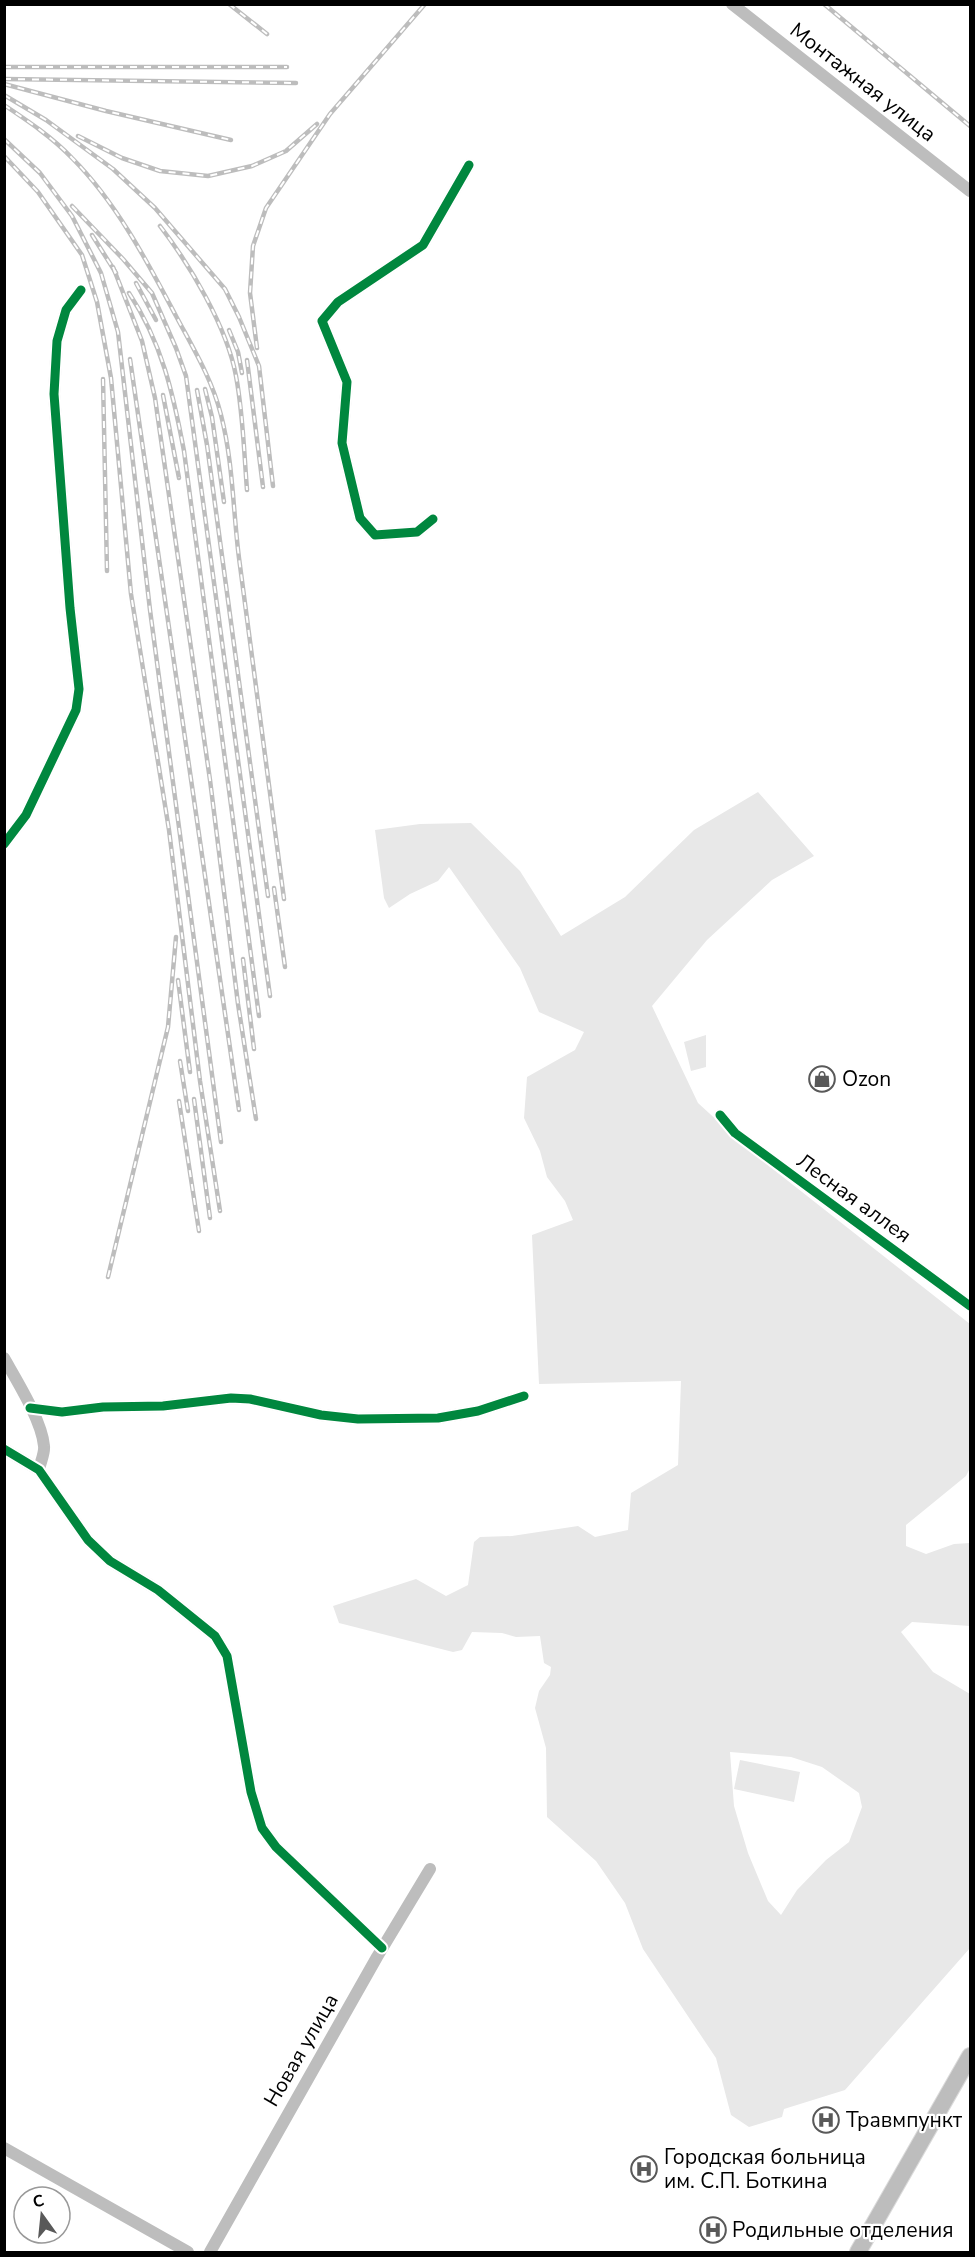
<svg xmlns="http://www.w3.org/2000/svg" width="975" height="2257" font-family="'Nunito Sans',sans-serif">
	<rect width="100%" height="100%" fill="#fff"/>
	<g fill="#e8e8e8" fill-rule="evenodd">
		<path d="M 758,792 L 814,856 L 772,880 L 707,940 L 652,1006 L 698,1103 L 755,1155 L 970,1324 L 970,1468 L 966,1476 L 906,1525 L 906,1546 L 926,1554 L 954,1544 L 970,1543 L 970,1626 L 912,1622 L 901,1632 L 933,1672 L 970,1694 L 970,1948 L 845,2090 L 784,2109 L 782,2117 L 749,2127 L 731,2115 L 716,2058 L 643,1949 L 625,1903 L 596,1861 L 547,1817 L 546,1748 L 535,1708 L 539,1691 L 550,1675 L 551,1667 L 544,1663 L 540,1636 L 516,1637 L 502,1633 L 472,1632 L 462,1650 L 453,1652 L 339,1623 L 333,1606 L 416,1579 L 446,1596 L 468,1585 L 474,1542 L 480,1537 L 512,1536 L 578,1526 L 595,1537 L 628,1530 L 631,1493 L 678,1465 L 681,1381 L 539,1384 L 532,1235 L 573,1220 L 565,1201 L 547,1177 L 540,1151 L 524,1118 L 527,1077 L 575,1050 L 584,1032 L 539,1012 L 520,968 L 449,867 L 438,881 L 410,894 L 389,908 L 384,898 L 375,830 L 420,824 L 471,823 L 520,871 L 561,936 L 625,897 L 694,830 ZM 730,1752 L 791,1757 L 822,1767 L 859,1793 L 862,1807 L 849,1842 L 826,1860 L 797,1890 L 781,1915 L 768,1901 L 748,1853 L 734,1806 Z"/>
		<path d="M 706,1035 L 706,1067 L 691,1071 L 684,1042 Z"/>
		<path d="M 740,1760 L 800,1772 L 794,1802 L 734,1789 Z"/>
	</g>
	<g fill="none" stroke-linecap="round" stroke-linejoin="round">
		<g stroke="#dbdbdb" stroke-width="18">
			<path id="major" d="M 858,2252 L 970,2056"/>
		</g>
		<g stroke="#bdbdbd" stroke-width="12">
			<path d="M 732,4 L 970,191"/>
			<path d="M 433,519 L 417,532 L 375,535 L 360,518 L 342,443 L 347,382 L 322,321 L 338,302 L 423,245 L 469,165"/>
			<path d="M 4,844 L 26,815 L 76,710 L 79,689 L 70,608 L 54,394 L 57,341 L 66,310 L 81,290"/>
			<path d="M 720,1115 L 735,1133 L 970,1306"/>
			<path d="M 4,1358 C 17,1381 42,1421 44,1446 C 45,1453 40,1463 39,1470"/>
			<path d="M 30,1408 L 62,1412 L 103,1407 L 163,1406 L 231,1398 L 250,1399 L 321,1415 L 358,1419 L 438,1418 L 478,1411 L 524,1396"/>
			<path d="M 4,1449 L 39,1470 L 88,1540 L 110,1561 L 158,1590 L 215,1636 L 227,1656 L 251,1792 L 262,1828 L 276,1847 L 382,1948"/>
			<path d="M 4,2148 L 188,2252"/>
			<path d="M 210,2252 L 377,1957 L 430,1869"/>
		</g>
		<use href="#major" stroke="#bdbdbd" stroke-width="16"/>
		<g stroke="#bdbdbd" stroke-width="4.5">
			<g id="rail">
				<path d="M 229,4 L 267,34"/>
				<path d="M 824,4 L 970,126"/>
				<path d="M 4,67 L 287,67"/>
				<path d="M 4,79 L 296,83"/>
				<path d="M 4,84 L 106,111 L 231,140"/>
				<path d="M 4,95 L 46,120 L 113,169 L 155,208 L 225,289 L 239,317 L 259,366 L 273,486"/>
				<path d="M 4,105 C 28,121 52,137 72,158 C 116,202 147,261 176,316 C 193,348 212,379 221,415 C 233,461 233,511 239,558 C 254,672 269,786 284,899"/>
				<path d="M 78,136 L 122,158 L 160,171 L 208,176 L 252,166 L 286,151 L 317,124"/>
				<path d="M 4,139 L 40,173 L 72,216 L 101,273 L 118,332 L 150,610 L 221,1142"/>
				<path d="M 4,156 L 38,192 L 82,255 L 97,302 L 111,378 L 131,594 L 169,830 L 200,1081 L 220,1211"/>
				<path d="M 72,206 L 123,259 L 152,293 L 176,348 L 186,376 L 270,996"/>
				<path d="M 160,226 C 190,265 227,327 236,376 C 243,413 244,452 247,490"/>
				<path d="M 92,235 L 116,273"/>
				<path d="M 113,267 L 142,341 L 155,398 L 210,780 L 238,1004 L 256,1119"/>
				<path d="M 136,283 L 156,320"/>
				<path d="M 129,293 C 162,343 173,393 184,451 L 259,1016"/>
				<path d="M 229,330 L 238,352 L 242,373"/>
				<path d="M 257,348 L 250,293 L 253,246 L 266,208 L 330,114 L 425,4"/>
				<path d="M 130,359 L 239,1110"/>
				<path d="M 247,360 L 263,487"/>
				<path d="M 103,379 L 107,571"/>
				<path d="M 205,389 L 212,417 L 224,502"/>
				<path d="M 197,390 L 207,445 L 268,896"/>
				<path d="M 163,395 L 179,478"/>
				<path d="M 274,888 L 285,967"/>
				<path d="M 243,959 L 254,1049"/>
				<path d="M 178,980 L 190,1072"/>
				<path d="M 180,1061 L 188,1111"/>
				<path d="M 194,1099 L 210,1218"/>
				<path d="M 179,1101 L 199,1231"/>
				<path d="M 108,1277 L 168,1027 L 176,937"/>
			</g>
		</g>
		<use href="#rail" stroke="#fff" stroke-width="2" stroke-dasharray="7" stroke-linecap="butt"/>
		<g stroke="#fff" stroke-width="13">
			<g id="cycleway">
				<path d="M 433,519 L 417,532 L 375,535 L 360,518 L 342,443 L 347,382 L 322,321 L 338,302 L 423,245 L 469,165"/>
				<path d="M 4,844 L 26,815 L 76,710 L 79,689 L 70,608 L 54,394 L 57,341 L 66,310 L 81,290"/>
				<path d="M 720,1115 L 735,1133 L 970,1306"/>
				<path d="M 30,1408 L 62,1412 L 103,1407 L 163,1406 L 231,1398 L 250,1399 L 321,1415 L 358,1419 L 438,1418 L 478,1411 L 524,1396"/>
				<path d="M 4,1449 L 39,1470 L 88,1540 L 110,1561 L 158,1590 L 215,1636 L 227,1656 L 251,1792 L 262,1828 L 276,1847 L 382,1948"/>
			</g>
		</g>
		<use href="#cycleway" stroke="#00873e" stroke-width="9"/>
	</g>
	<defs>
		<g id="shop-ring" transform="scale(1.35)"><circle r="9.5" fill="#fff" stroke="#595959" stroke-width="1.5"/><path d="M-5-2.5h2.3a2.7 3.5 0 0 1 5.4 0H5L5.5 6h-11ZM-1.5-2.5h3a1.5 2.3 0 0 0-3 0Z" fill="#595959"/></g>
		<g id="hospital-ring" transform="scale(1.35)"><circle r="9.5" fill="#fff" stroke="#595959" stroke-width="1.5"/><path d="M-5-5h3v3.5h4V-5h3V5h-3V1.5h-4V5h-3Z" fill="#595959"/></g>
	</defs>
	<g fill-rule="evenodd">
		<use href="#shop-ring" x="822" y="1079"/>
		<use href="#hospital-ring" x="826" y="2120"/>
		<use href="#hospital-ring" x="644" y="2169"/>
		<use href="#hospital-ring" x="713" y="2230"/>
	</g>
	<g text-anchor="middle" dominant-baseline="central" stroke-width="4.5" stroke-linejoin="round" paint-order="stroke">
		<g font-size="21" fill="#000" stroke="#fff">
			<text transform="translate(863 82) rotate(38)">Монтажная улица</text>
			<text transform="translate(854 1198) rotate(36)">Лесная аллея</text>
			<text transform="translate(301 2050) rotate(-60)">Новая улица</text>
		</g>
		<g font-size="21" fill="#000" stroke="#fff" text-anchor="start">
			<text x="842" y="1079">Ozon</text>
			<text x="846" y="2120">Травмпункт</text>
			<text x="664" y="2157">Городская больница<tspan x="664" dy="24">им. С.П. Боткина</tspan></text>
			<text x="732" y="2230">Родильные отделения</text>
		</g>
	</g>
	<rect width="975" height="2257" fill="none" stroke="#000000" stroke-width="12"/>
	<g transform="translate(42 2215) rotate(345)"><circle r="28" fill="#ffffff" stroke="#999999" stroke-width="1.5"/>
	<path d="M0-4.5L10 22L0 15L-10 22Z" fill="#595959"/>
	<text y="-9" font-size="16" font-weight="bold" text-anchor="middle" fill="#000000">С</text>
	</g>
</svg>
